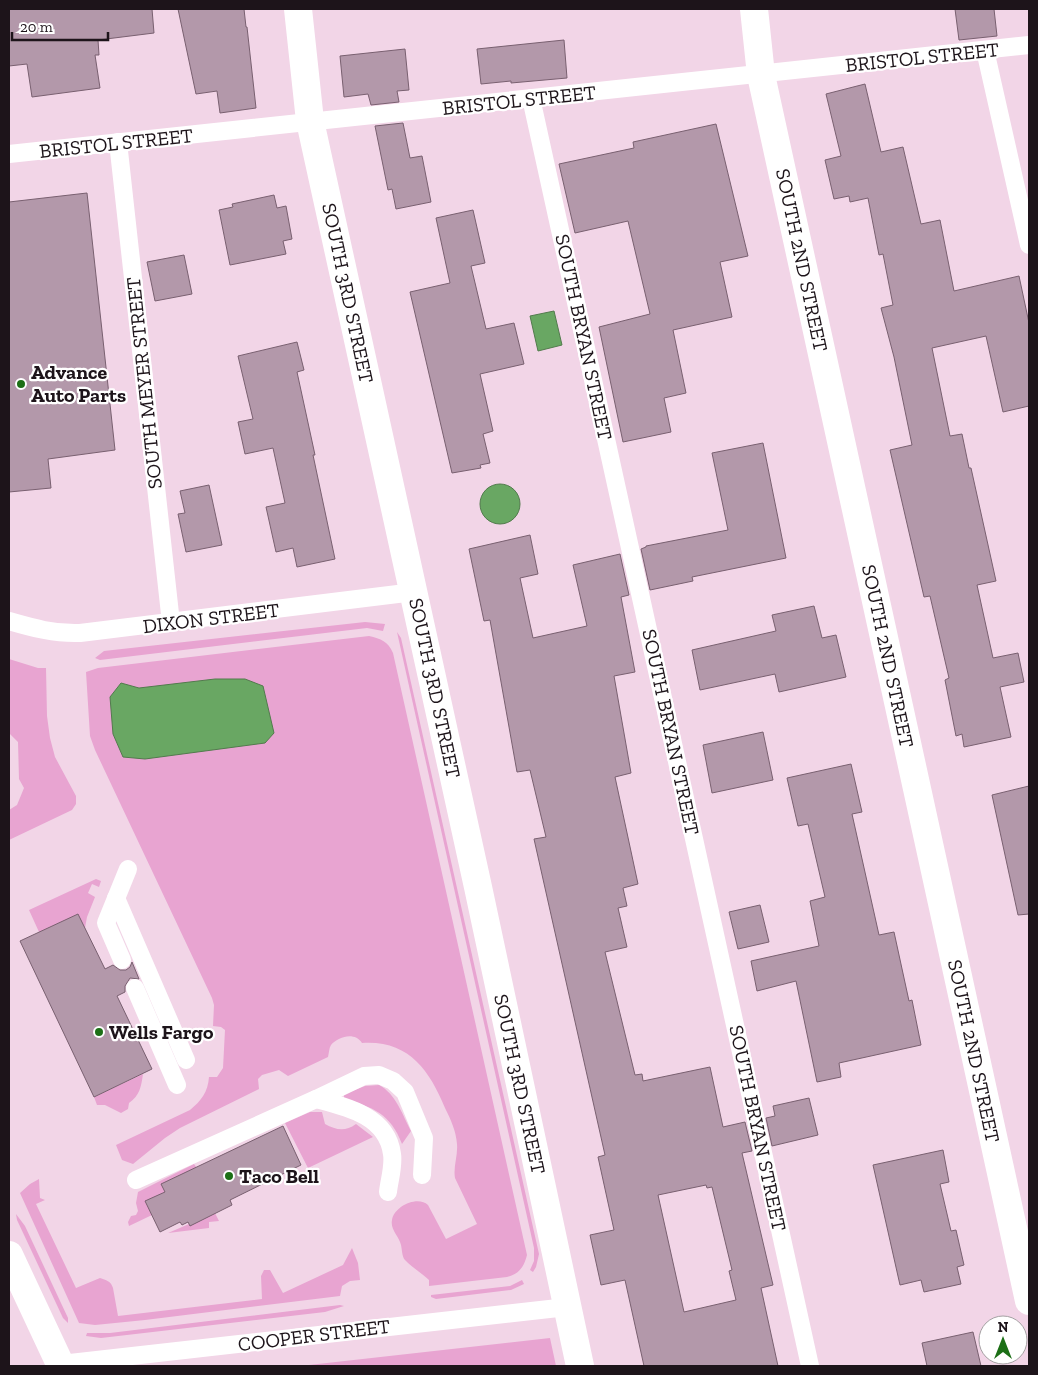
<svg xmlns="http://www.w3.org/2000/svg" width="1038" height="1375" font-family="'Zilla Slab',serif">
	<rect width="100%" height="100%" fill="#f2d5e7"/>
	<g fill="#e8a4d1">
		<path d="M 365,622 L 385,624 L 383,631 L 367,628 L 100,660 L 95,658 L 104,651 Z"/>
		<path d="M 397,632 L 401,638 L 539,1254 L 536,1267 L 533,1272 L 530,1270 L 534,1261 L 534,1248 Z"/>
		<path d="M 369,636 C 381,639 388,641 393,653 L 527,1255 C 524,1267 519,1274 507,1277 L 429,1286 L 429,1280 C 422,1273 411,1267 405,1260 C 402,1257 402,1249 401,1245 C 399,1236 390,1230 392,1220 C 394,1206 418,1195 428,1205 L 446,1239 L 477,1224 L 455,1178 C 453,1167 458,1156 457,1144 C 456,1131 451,1120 445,1108 C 429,1069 408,1040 362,1043 C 355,1032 339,1036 331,1045 C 329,1048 329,1053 328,1057 L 288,1076 L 279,1070 L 262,1075 L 258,1079 L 259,1089 L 180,1128 L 165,1138 L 133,1164 L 122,1160 L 116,1145 L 190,1110 C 201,1101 208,1092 209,1077 L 217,1077 L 223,1068 L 225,1030 L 221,1027 L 213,1026 L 214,1005 L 212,998 L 95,750 L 90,736 L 86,672 L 98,668 Z"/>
		<path d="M 9,659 L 38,668 L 46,668 L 47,716 L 50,738 L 55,757 L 76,796 L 76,804 L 72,810 L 9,840 L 9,810 L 17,805 L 24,788 L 19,779 L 18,742 L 9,733 Z"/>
		<path d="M 96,879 L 101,881 L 99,887 L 92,884 L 88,893 L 95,897 L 87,917 L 85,928 L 39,932 L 29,910 Z"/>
		<path d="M 143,1074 C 141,1087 140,1095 129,1103 L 128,1109 L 121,1113 L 105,1105 L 97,1105 L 94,1097 Z"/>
		<path d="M 379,1085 C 396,1094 402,1114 411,1131 L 402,1144 C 391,1114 373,1107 344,1099 L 344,1094 L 365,1086 Z"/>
		<path d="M 310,1112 L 322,1112 L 325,1124 C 336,1130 345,1132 356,1124 L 373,1137 L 308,1168 L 285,1123 Z"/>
		<path d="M 194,1164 L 197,1168 L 162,1185 L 165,1192 L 152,1215 L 129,1226 L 128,1222 L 131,1216 L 136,1215 L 138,1211 L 136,1203 L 138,1192 Z"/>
		<path d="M 39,1179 L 40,1198 L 45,1200 L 36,1204 L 76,1288 L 100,1278 C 106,1280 111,1281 113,1288 L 118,1316 L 262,1299 L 261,1276 L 264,1270 L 270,1270 L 283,1293 L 343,1265 L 352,1248 L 358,1263 L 360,1280 L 350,1281 L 342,1286 L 340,1296 L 145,1320 L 95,1325 L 79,1323 L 20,1193 L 30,1184 Z"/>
		<path d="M 213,1209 L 219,1221 L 209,1222 L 209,1228 L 168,1233 L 189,1224 L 190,1225 Z"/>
		<path d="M 16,1214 L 25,1226 L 68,1318 L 68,1323 L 63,1318 L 17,1220 Z"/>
		<path d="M 522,1280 L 524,1284 L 511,1290 L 436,1299 L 431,1297 L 431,1295 L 510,1286 Z"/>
		<path d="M 340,1305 L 344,1306 L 325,1312 L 101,1338 L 86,1336 L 87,1333 L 110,1333 Z"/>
		<path d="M 550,1338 L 556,1366 L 300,1366 Z"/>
	</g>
	<g fill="#69a763" stroke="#527b4d">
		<path d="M 554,311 L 562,345 L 538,351 L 530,316 Z"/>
		<circle cx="500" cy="504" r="20"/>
		<path d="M 215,679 L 245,679 L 263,686 L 274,733 L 265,743 L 145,759 L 123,757 L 113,734 L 110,697 L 121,683 L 139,688 Z"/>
	</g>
	<g fill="#b398aa" stroke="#796070" fill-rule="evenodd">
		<path d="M 9,9 L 152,9 L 154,33 L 98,40 L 99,55 L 95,55 L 100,88 L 32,97 L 27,64 L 9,66 Z"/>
		<path d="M 178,9 L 244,9 L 246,27 L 247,27 L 256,108 L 220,113 L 217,91 L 196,94 Z"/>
		<path d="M 955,9 L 994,9 L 997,36 L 959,40 Z"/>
		<path d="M 564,40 L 567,78 L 511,83 L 511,81 L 481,84 L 477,49 Z"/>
		<path d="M 405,49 L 409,90 L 397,91 L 399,102 L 371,105 L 368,94 L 344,97 L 340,56 Z"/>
		<path d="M 865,84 L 881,152 L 903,147 L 921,224 L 940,220 L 954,291 L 1019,276 L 1029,323 L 1029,406 L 1003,412 L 986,336 L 932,348 L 950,436 L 962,434 L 969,468 L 971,468 L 996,581 L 977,585 L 993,658 L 1018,653 L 1024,682 L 1000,687 L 1011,737 L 964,747 L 962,734 L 956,736 L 945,680 L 949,678 L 930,596 L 924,597 L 890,450 L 912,445 L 894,357 L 881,308 L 893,305 L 883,254 L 879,255 L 868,198 L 850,202 L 849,196 L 834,199 L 825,160 L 841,156 L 826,94 Z"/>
		<path d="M 403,123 L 410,158 L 422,156 L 431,202 L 396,209 L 392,189 L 388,190 L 375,126 Z"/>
		<path d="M 716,124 L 748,256 L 720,262 L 732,317 L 673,330 L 686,393 L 664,398 L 671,432 L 623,442 L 599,327 L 650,314 L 628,221 L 575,233 L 559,164 L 634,148 L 633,142 Z"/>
		<path d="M 87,193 L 115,450 L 48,459 L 51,488 L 9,492 L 9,202 Z"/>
		<path d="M 274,195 L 277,208 L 286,206 L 292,239 L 283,241 L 286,254 L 230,265 L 219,210 L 233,207 L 232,204 Z"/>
		<path d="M 473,210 L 485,263 L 471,266 L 486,329 L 514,323 L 524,364 L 480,374 L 493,431 L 483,434 L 490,463 L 480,465 L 481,468 L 452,473 L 410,292 L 450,283 L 436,218 Z"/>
		<path d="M 184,255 L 192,294 L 155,301 L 147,262 Z"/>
		<path d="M 297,342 L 304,370 L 297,372 L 315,455 L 313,455 L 335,559 L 297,567 L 293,548 L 276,552 L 266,507 L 285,503 L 273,448 L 245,454 L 238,422 L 253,419 L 238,356 Z"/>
		<path d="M 763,443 L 786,558 L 692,577 L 693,581 L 650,590 L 641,549 L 646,547 L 646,546 L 728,530 L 712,453 Z"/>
		<path d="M 209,485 L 222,545 L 186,552 L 178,514 L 185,513 L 180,491 Z"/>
		<path d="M 530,535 L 538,574 L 520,578 L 533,638 L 587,626 L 573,565 L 620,554 L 629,595 L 621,597 L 635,672 L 614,676 L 631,773 L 615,777 L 638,884 L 623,888 L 627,906 L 618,908 L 627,947 L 605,952 L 635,1075 L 642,1074 L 643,1081 L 710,1067 L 723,1127 L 745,1122 L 752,1151 L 742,1153 L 773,1285 L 761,1288 L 778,1366 L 644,1366 L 625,1280 L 601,1285 L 590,1235 L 614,1230 L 598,1157 L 605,1155 L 534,839 L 546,837 L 530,770 L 517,772 L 490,620 L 484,621 L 469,549 ZM 706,1185 L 707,1188 L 712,1187 L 732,1270 L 729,1271 L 736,1300 L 684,1312 L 658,1195 Z"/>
		<path d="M 814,606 L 822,638 L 836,635 L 846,677 L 779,692 L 775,674 L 700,690 L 692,650 L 776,631 L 772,615 Z"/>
		<path d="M 763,732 L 773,780 L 712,793 L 703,745 Z"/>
		<path d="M 851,764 L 862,812 L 852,814 L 879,935 L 894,932 L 909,1001 L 912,1000 L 921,1045 L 839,1063 L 841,1077 L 817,1082 L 796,981 L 757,991 L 751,961 L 819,946 L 810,901 L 825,897 L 808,824 L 798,826 L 787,778 Z"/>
		<path d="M 1029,786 L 1029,914 L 1018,915 L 992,795 Z"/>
		<path d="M 760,905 L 769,942 L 738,949 L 729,912 Z"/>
		<path d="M 78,914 L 105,969 L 113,965 L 120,970 L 126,970 L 130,967 L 132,962 L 139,979 L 130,978 L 125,986 L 125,992 L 117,996 L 152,1069 L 94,1097 L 20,941 Z"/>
		<path d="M 809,1098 L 818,1135 L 772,1146 L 766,1118 L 775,1116 L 773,1106 Z"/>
		<path d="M 283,1126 L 301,1165 L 230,1200 L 232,1205 L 190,1226 L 188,1222 L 182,1225 L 180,1222 L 160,1232 L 145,1201 L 165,1192 L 161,1184 Z"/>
		<path d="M 943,1150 L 949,1182 L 940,1184 L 951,1231 L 956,1230 L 964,1265 L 957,1267 L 961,1284 L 924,1292 L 921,1280 L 900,1285 L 873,1165 Z"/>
		<path d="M 973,1332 L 981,1366 L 927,1366 L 922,1343 Z"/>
	</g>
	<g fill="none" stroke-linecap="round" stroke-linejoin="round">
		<g stroke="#fff" stroke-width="18">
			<path d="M 985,50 L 1029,245"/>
			<path d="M 531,98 L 810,1366"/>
			<path d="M 118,142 L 171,623"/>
			<path d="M 9,154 L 1029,45"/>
			<path d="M 9,621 C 33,628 55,634 80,633 L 414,592"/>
			<path d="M 116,898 L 186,1060"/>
			<path d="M 122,960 L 106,923 L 128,869"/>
			<path d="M 135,988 L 177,1085"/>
			<path d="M 316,1099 L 364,1076 L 379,1075 L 393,1081 L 405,1092 L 424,1138 L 422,1175"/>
			<path d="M 136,1180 L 316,1099 C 347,1107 387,1116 392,1154 C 394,1166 389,1181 388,1192"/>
			<path d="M 61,1364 L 567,1307"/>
		</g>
		<g stroke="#fff" stroke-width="28">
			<path d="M 298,9 L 310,121 L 478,887 L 580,1366"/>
			<path d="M 754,9 L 761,75 L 1029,1301"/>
		</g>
		<path stroke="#fff" stroke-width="28" d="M 9,1255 L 61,1366"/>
	</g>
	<g fill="#1c6f16" stroke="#fff" stroke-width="2">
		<circle cx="21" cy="384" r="5"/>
		<circle cx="99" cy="1032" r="5"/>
		<circle cx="229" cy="1176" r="5"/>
	</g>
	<g text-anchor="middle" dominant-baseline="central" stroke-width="4.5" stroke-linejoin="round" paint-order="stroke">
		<g font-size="20" fill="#1d141a" stroke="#fff">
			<text transform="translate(922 57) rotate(-6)">BRISTOL STREET</text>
			<text transform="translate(519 100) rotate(-6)">BRISTOL STREET</text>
			<text transform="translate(116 143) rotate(-6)">BRISTOL STREET</text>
			<text transform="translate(802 260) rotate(78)">SOUTH 2ND STREET</text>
			<text transform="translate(348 293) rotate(78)">SOUTH 3RD STREET</text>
			<text transform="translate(584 337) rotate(78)">SOUTH BRYAN STREET</text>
			<text transform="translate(144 383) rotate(-96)">SOUTH MEYER STREET</text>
			<text transform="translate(211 618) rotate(-7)">DIXON STREET</text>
			<text transform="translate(888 656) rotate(78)">SOUTH 2ND STREET</text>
			<text transform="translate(435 688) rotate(78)">SOUTH 3RD STREET</text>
			<text transform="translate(671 732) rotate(78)">SOUTH BRYAN STREET</text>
			<text transform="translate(974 1051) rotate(78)">SOUTH 2ND STREET</text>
			<text transform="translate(520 1084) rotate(78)">SOUTH 3RD STREET</text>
			<text transform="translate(758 1128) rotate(78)">SOUTH BRYAN STREET</text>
			<text transform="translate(314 1335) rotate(-7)">COOPER STREET</text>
		</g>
		<g font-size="20" font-weight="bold" fill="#1d141a" stroke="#fff" text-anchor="start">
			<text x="31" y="372">Advance<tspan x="31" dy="23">Auto Parts</tspan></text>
			<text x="109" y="1032">Wells Fargo</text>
			<text x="239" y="1176">Taco Bell</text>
		</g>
	</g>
	<rect width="1038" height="1375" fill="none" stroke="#1d141a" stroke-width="20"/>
	<g transform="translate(1003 1340)"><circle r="24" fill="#ffffff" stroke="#a5a1a3"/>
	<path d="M0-4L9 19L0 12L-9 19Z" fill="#1c6f16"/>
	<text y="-8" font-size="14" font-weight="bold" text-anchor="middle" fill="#1d141a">N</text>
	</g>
	<path d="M12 32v8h96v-8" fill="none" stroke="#1d141a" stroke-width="2.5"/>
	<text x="20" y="32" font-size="15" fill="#1d141a" stroke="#ffffff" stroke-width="4" paint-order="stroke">20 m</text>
</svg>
